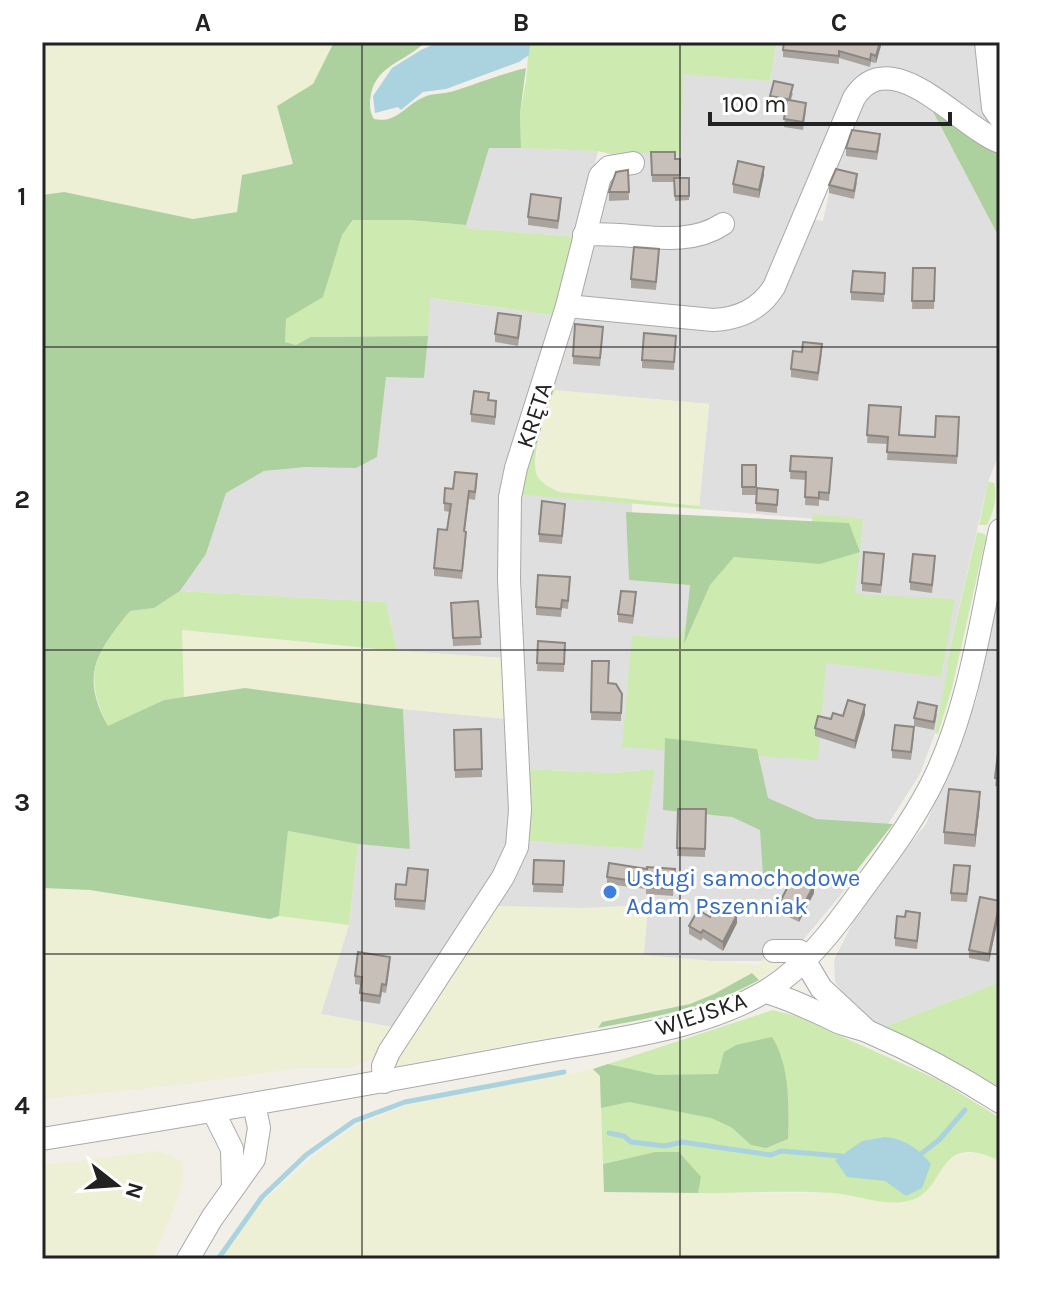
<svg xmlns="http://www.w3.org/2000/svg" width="1042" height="1301" font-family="Karla,sans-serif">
	<rect width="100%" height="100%" fill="#f2efe9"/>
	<g fill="#e0dfdf">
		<path d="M 777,42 L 1000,42 L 1000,148 L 931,108 L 1000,239 L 1000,451 L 988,482 L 946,664 L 948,666 L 937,728 L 920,774 L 886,827 L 812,826 L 763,798 L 759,753 L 813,653 L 852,597 L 862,523 L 699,509 L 709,404 L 549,390 L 573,322 L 582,316 L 764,312 L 783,295 L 810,219 L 823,221 L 834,170 L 877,72 L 767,283 L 749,300 L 725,311 L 588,301 L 581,295 L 610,154 L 681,153 L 684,73 L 770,81 Z"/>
		<path d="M 503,147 L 598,151 L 578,237 L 464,228 L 489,148 Z"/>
		<path d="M 429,298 L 560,316 L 514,461 L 504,658 L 397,651 L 386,602 L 180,591 L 206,554 L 226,493 L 264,471 L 377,457 L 386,377 L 424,377 Z"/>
		<path d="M 520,491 L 632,497 L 633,574 L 695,582 L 670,745 L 739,810 L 766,828 L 769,870 L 857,875 L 799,945 L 772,961 L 632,961 L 490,909 L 529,841 L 642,848 L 655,769 L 612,773 L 527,769 L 517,669 Z"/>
		<path d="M 1000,589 L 1000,982 L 879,1029 L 852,1005 L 835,982 L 834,960 L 862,904 L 926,824 L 976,701 Z"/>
		<path d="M 403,709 L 508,719 L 512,849 L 397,1028 L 320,1014 L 349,925 L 358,844 L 410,848 Z"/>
	</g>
	<g fill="#eef0d5">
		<path d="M 42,42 L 334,42 L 313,85 L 277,106 L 293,164 L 242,175 L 237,212 L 193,219 L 64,192 L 42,195 Z"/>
		<path d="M 555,390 L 709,404 L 699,506 L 559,492 L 540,480 L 535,468 L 543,424 Z"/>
		<path d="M 182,630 L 343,647 L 504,658 L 508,719 L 403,709 L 245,689 L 184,698 Z"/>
		<path d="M 42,888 L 90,890 L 270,919 L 279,916 L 349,925 L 321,1014 L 397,1028 L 371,1060 L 350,1068 L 300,1068 L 187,1084 L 42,1099 Z"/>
		<path d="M 648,905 L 644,955 L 760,965 L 766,954 L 787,960 L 759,980 L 752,973 L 714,994 L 690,1004 L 602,1022 L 598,1028 L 392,1067 L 496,906 L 583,908 Z"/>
		<path d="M 593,1069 L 600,1076 L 605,1192 L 836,1193 L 877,1201 L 925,1191 L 947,1160 L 957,1155 L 982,1152 L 1000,1161 L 1000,1259 L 220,1259 L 253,1210 L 319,1152 L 356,1125 L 408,1104 Z"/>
		<path d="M 158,1151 L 183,1161 L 183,1177 L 179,1195 L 153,1259 L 42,1259 L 42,1165 Z"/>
	</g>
	<g fill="#cdebb0">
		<path d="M 529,42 L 777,42 L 770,81 L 684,74 L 681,153 L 610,154 L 598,151 L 521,148 L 520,113 L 526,81 Z"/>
		<path d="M 354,220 L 409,220 L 466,225 L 465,228 L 578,237 L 560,316 L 430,298 L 428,336 L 310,337 L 296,345 L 285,342 L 285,319 L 323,296 L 342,234 Z"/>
		<path d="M 547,390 L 555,390 C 547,406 528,462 538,477 C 542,484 552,488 559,492 L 699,506 L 699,509 L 514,494 Z"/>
		<path d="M 988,482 L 994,483 C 998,495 993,514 987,525 L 979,525 Z"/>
		<path d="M 813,514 L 863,519 L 855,594 L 955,599 L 941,677 L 826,663 L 818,760 L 622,747 L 632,636 L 679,638 L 703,592 L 729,551 L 806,554 Z"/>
		<path d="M 977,532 L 985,534 L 986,537 L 952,688 L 938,734 L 935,733 L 948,666 L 946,665 Z"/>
		<path d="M 180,591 L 386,602 L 397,651 L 182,630 L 184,698 L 164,700 L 108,727 C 82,673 95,654 130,611 L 154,608 Z"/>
		<path d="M 527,769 L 612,773 L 655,769 L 642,849 L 529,841 L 515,879 L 511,880 Z"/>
		<path d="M 288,831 L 358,844 L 349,925 L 279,916 Z"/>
		<path d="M 1000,982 L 1000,1089 L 969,1070 L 879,1029 Z"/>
		<path d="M 773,1010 L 796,1016 L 939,1080 L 1000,1118 L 1000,1161 C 935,1130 948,1188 912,1200 C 886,1208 859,1195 833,1193 C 789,1190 743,1193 698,1193 L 700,1177 L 679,1152 L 655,1152 L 603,1164 L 600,1076 L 593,1069 Z"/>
	</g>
	<g fill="#add19e">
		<path d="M 334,42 L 425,42 C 403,64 373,65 370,101 C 370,109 370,112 374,119 C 397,124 405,105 424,97 C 432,93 444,94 454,91 C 479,83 501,74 526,68 L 520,113 L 521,148 L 489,148 L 466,225 L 409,220 L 353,220 L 342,235 L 323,297 L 286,319 L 285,342 L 296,345 L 310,337 L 428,336 L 424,378 L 386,377 L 377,457 L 356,468 L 305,467 L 264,471 L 226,493 L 206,554 L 180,591 L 154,608 L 130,611 C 96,653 80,675 108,726 L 164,700 L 245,688 L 403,709 L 410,849 L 358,844 L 288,831 L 279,916 L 270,919 L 90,890 L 42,888 L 42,195 L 64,192 L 193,219 L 237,212 L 242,175 L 293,164 L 277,106 L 313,84 Z"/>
		<path d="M 877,85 C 925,84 932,105 966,131 C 976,138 988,143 1000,148 L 1000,239 L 931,108 C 915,93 893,82 871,87 Z"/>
		<path d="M 626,512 L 849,523 L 860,552 L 820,564 L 734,557 L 710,585 L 684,644 L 690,585 L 629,580 Z"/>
		<path d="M 665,738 L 757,749 L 768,798 L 816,819 L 893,824 L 850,879 L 763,875 L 760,830 L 732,817 L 663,810 Z"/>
		<path d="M 752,973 L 759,980 C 709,1008 655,1017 598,1028 L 602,1022 L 690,1004 L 714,994 Z"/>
		<path d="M 772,1037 C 790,1065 789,1106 788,1139 L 766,1148 L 751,1145 L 731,1127 L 711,1118 L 629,1102 L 601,1108 L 600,1076 L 593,1069 L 608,1064 L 657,1075 L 718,1074 L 724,1052 L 736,1045 Z"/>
		<path d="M 655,1152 L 679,1152 L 701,1177 L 698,1193 L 604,1192 L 603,1164 Z"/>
	</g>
	<g fill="#aad3df">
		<path d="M 439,42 L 530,42 L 529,55 L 519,62 L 446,89 L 423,92 L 401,110 L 398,107 L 375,113 L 373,96 L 392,68 L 421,50 Z"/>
		<path d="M 885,1137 C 905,1139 918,1148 931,1164 L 922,1188 L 906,1196 L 885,1181 L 847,1177 L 835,1160 L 862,1141 Z"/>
	</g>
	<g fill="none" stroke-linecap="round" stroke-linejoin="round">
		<g stroke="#aad3df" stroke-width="5">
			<path d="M 609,1133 L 624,1136 L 631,1142 L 665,1146 L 682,1142 L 771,1155 L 781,1151 L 841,1156"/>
			<path d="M 922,1153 L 939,1140 L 965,1110"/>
			<path d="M 218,1259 L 262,1197 L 306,1155 L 354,1121 L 405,1102 L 564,1072"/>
		</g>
		<g stroke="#a9a9a9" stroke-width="24">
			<g id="minor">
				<path d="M 986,42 L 993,108 L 1000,118"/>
				<path d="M 584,235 C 629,230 683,251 723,224"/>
				<path d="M 567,306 L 600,176 L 609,167 L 633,163"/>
				<path d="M 774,951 L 799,951 L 821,988 L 865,1029"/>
				<path d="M 766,992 C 790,999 811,1009 834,1020 C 845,1026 858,1027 869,1032 C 915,1052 958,1075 1000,1102"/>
				<path d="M 384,1082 L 383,1066 L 389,1052 L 503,877 L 517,847 L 520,810 L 509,580 L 510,497 L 516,468 L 567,306 L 713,320 C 738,319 760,309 774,287 L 854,98 C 891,40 961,128 1000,142"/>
				<path d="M 213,1111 L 232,1149 L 233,1187"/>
				<path d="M 42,1139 C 202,1113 361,1086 520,1056 C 602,1040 715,1031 782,980 C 816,954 841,919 866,884 C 891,851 917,815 935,777 C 971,701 982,612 1000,530"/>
				<path d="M 188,1259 L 212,1218 L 254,1159 L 259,1128 L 254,1104"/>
			</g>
		</g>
		<use href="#minor" stroke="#fff" stroke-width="22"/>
	</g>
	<g fill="#aba49e">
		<path d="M 881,42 L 876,63 L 871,62 L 870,67 L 839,58 L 839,64 L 783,57 L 783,50 Z"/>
		<path d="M 793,93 L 791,100 L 806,111 L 803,130 L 784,127 L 786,107 L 770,104 L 770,96 Z"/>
		<path d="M 880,142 L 877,160 L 846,156 L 846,148 Z"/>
		<path d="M 651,152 L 675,159 L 680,159 L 680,178 L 689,178 L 689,200 L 675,201 L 674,182 L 652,182 Z"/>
		<path d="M 628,170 L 629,200 L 609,201 L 609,192 Z"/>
		<path d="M 764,175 L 759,198 L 733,193 L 733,184 Z"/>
		<path d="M 857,182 L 854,199 L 829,193 L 829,185 Z"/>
		<path d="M 561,206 L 558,229 L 528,225 L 528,217 Z"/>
		<path d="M 659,257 L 656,290 L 631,288 L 631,279 Z"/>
		<path d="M 913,268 L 935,268 L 934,309 L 912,309 Z"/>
		<path d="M 885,273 L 884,302 L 851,300 L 851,292 Z"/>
		<path d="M 521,324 L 518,346 L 495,342 L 495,334 Z"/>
		<path d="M 603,335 L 600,366 L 573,364 L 573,356 Z"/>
		<path d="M 676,336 L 674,370 L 642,368 L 642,360 Z"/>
		<path d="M 822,353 L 818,381 L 791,377 L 791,369 Z"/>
		<path d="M 869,405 L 900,435 L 935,437 L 959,417 L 957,464 L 887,460 L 888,444 L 867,443 Z"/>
		<path d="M 496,409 L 495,425 L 471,422 L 471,414 Z"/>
		<path d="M 791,456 L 832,466 L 829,501 L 819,500 L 819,506 L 805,505 L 806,480 L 790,479 Z"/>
		<rect x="742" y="465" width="14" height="30"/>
		<path d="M 477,483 L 475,500 L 469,499 L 465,531 L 466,540 L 462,579 L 434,576 L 434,568 L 447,530 L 450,512 L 444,511 L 444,503 L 453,489 Z"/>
		<path d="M 778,490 L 777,513 L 756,511 L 756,503 Z"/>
		<path d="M 565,512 L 562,544 L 539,542 L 539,534 Z"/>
		<path d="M 884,562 L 881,593 L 862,591 L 862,583 Z"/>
		<path d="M 935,564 L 932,593 L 910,590 L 910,582 Z"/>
		<path d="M 570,577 L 568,609 L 562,608 L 561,617 L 536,615 L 536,607 Z"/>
		<path d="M 636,600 L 633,624 L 618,622 L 618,614 Z"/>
		<path d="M 478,601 L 481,645 L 453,646 L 451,603 Z"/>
		<path d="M 538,641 L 565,643 L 564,672 L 537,671 Z"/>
		<path d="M 592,661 L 609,683 L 622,694 L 621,721 L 591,720 Z"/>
		<path d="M 865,714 L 855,749 L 815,736 L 815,728 L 831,719 Z"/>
		<path d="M 937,714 L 934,730 L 914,726 L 914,718 Z"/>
		<path d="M 481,729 L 482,777 L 455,778 L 454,730 Z"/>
		<path d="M 914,735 L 911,760 L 892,758 L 892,750 Z"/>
		<path d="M 1000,745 L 1000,787 L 995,786 Z"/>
		<path d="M 980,804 L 975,847 L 944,844 L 944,832 Z"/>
		<path d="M 678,809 L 706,809 L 705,857 L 677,856 Z"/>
		<path d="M 534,860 L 564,861 L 563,893 L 533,892 Z"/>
		<path d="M 647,869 L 675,869 L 673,896 L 646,894 L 646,889 L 607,884 L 607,877 Z"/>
		<path d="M 970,875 L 967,902 L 951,901 L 951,893 Z"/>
		<path d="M 428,878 L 425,910 L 395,907 L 395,899 Z"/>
		<path d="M 814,893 L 799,922 L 779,912 L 779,904 Z"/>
		<path d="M 1000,909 L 989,962 L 969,958 L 969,950 Z"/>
		<path d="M 710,917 L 737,923 L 723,951 L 703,938 L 701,941 L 689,934 L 689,926 Z"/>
		<path d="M 920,921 L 917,949 L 895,946 L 895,938 Z"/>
		<path d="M 390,965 L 386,993 L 382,992 L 380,1004 L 360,1001 L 361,985 L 355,984 L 355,976 Z"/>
	</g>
	<g fill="#8b8681">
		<path d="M 880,42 L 881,46 L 876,63 L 876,56 Z"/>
		<path d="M 764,167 L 764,175 L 759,198 L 759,190 Z"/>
		<path d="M 865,705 L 865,714 L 855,749 L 855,741 Z"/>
		<path d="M 980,792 L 980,804 L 975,847 L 975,835 Z"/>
		<path d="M 814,885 L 814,893 L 799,922 L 799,914 Z"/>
		<path d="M 1000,901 L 1000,909 L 989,962 L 989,954 Z"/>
		<path d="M 737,915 L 737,923 L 723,951 L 723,942 Z"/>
	</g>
	<g fill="#c7bfb8" stroke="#8b8681" stroke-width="2">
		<path d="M 784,42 L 880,42 L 876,56 L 871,54 L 870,60 L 839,51 L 839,56 L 783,50 Z"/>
		<path d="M 774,81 L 793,85 L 789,100 L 806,103 L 803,122 L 784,119 L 787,99 L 770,96 Z"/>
		<path d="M 852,130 L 880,134 L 877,152 L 846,148 Z"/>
		<path d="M 651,152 L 675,152 L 675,159 L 680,159 L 680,175 L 652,175 Z"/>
		<path d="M 738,161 L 764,167 L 759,190 L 733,184 Z"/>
		<path d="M 836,169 L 857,174 L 854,191 L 829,185 Z"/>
		<path d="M 628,170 L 629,192 L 609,192 L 616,172 Z"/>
		<path d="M 674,178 L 689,178 L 689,196 L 675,196 Z"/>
		<path d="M 531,194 L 561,198 L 558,221 L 528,217 Z"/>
		<path d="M 634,247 L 659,249 L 656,282 L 631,279 Z"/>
		<path d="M 913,268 L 935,268 L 934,301 L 912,301 Z"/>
		<path d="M 853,271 L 885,273 L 884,294 L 851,292 Z"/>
		<path d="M 498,313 L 521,316 L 518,338 L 495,334 Z"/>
		<path d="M 575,324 L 603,327 L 600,358 L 573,356 Z"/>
		<path d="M 644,333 L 676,336 L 674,362 L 642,360 Z"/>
		<path d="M 803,342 L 822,344 L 818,373 L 791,369 L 793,351 L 802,352 Z"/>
		<path d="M 474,391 L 489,393 L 488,400 L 496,401 L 495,417 L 471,414 Z"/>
		<path d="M 869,405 L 901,407 L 899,435 L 935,437 L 936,416 L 959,417 L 957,456 L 887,452 L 888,437 L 867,435 Z"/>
		<path d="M 791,456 L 832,458 L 829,493 L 819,492 L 819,498 L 805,497 L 806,472 L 790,471 Z"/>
		<rect x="742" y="465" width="14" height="22"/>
		<path d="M 455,472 L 477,474 L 475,492 L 469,491 L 464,531 L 466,532 L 462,571 L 434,568 L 438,529 L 447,530 L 451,504 L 444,503 L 445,488 L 453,489 Z"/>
		<path d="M 757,488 L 778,490 L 777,505 L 756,503 Z"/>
		<path d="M 542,501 L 565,504 L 562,536 L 539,534 Z"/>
		<path d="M 864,552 L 884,554 L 881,585 L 862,583 Z"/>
		<path d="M 913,554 L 935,556 L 932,585 L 910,582 Z"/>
		<path d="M 538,575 L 570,577 L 568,601 L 562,600 L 561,609 L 536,607 Z"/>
		<path d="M 621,591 L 636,592 L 633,616 L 618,614 Z"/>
		<path d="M 478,601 L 481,637 L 453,638 L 451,603 Z"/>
		<path d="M 538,641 L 565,643 L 564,664 L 537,663 Z"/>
		<path d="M 592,661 L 609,661 L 608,683 L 616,684 L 622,694 L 621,713 L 591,712 Z"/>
		<path d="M 848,700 L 865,705 L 855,741 L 815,728 L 818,716 L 831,719 L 833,713 L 843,716 Z"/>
		<path d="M 918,702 L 937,706 L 934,722 L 914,718 Z"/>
		<path d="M 895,725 L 914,727 L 911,752 L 892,750 Z"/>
		<path d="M 481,729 L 482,769 L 455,770 L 454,730 Z"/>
		<path d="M 999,745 L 1000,745 L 1000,779 L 995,778 Z"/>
		<path d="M 949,789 L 980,792 L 975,835 L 944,832 Z"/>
		<path d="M 678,809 L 706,809 L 705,849 L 677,848 Z"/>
		<path d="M 534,860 L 564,861 L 563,885 L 533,884 Z"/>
		<path d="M 609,863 L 647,869 L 647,867 L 675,869 L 673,889 L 646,887 L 646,883 L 607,877 Z"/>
		<path d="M 954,865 L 970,866 L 967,894 L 951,893 Z"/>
		<path d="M 408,868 L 428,870 L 425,901 L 395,899 L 396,884 L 406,885 Z"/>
		<path d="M 800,877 L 814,885 L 799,914 L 779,904 L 790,882 L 796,885 Z"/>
		<path d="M 980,897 L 1000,901 L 989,954 L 969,950 Z"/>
		<path d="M 718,904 L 737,915 L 723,942 L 703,930 L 701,933 L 689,926 L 698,910 L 710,917 Z"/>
		<path d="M 906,911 L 920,913 L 917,941 L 895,938 L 897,916 L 905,917 Z"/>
		<path d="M 358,952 L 390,957 L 386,985 L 382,984 L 380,996 L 360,993 L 362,977 L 355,976 Z"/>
	</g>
	<path fill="none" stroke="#222" stroke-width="2" stroke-opacity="0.55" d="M 362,42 L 362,1259M 680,42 L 680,1259M 42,347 L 1000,347M 42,650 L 1000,650M 42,954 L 1000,954"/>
	<circle fill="#3f7fe0" stroke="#fff" stroke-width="3" cx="610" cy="892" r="8"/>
	<g text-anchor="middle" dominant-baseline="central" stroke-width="6" stroke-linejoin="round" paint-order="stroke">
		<g font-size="24" fill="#222" stroke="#fff">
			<text transform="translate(534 415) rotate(-72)">KRĘTA</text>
			<text transform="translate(701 1014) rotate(-18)">WIEJSKA</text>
		</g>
		<g font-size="24" fill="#366cbe" stroke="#fff" text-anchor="start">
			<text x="626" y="878">Usługi samochodowe<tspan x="626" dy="28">Adam Pszenniak</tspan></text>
		</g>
	</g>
	<rect width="1042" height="1301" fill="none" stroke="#ffffff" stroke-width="88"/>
	<g transform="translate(116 1185) rotate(107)" stroke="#ffffff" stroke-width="6" paint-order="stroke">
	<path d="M0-6L14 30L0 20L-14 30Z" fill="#222222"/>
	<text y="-12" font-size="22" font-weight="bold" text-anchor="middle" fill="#222222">N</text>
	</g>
	<path d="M710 112v12h240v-12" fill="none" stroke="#222222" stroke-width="4"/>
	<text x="722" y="112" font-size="24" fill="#222222" stroke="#ffffff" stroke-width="6" paint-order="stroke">100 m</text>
	<rect x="44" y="44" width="954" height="1213" fill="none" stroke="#222" stroke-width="3"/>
	<g font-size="26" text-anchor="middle" font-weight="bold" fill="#222">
		<text x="203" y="31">A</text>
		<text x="521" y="31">B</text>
		<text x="839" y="31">C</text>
		<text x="22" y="205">1</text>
		<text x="22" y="508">2</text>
		<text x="22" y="811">3</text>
		<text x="22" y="1114">4</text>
	</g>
</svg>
